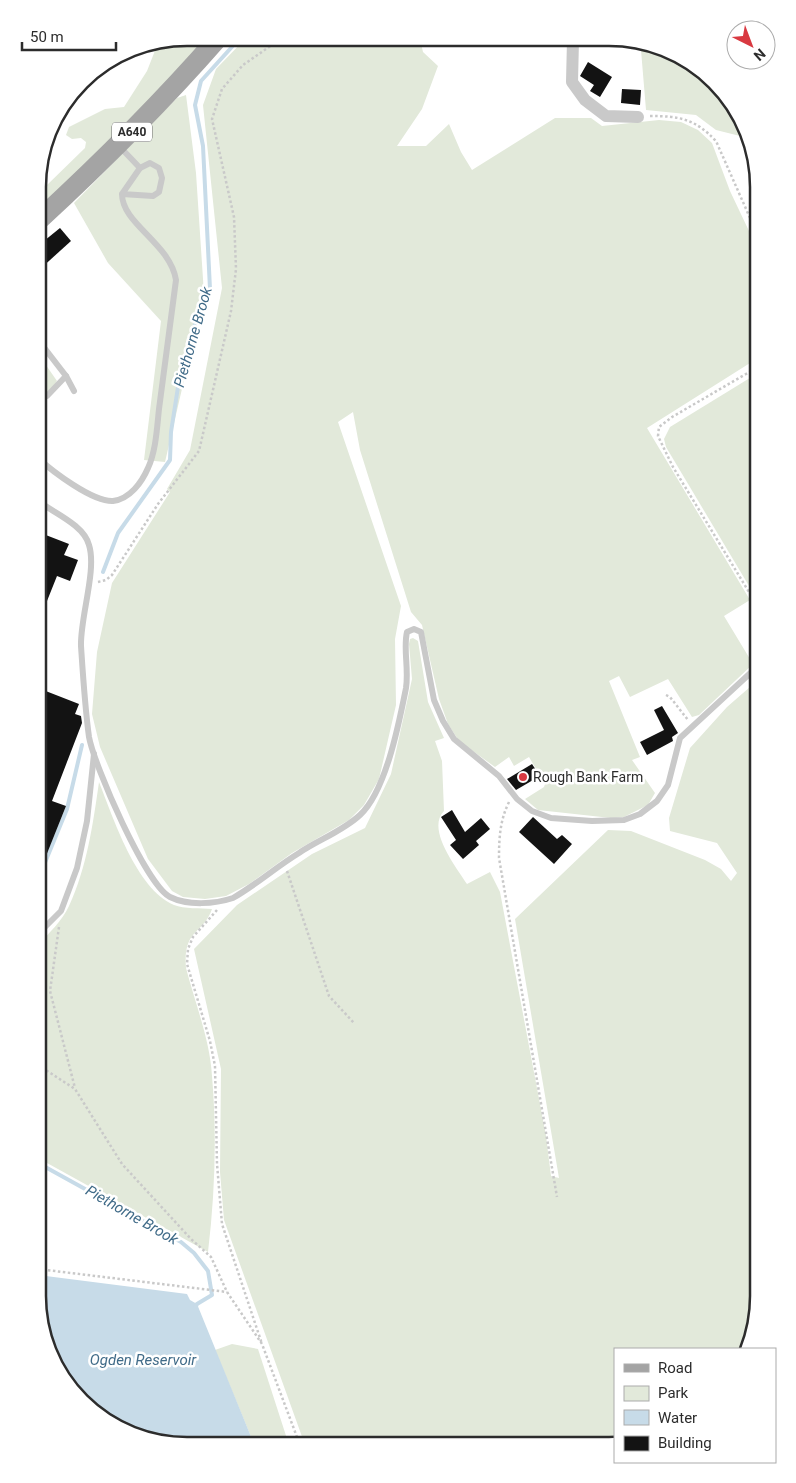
<svg xmlns="http://www.w3.org/2000/svg" width="796" height="1483" font-family="Roboto,sans-serif">
	<rect width="100%" height="100%" fill="#fff"/>
	<g fill="#e2e9da">
		<path d="M 187,38 L 208,38 L 162,93 L 39,211 L 39,190 L 45,187 L 85,148 L 86,142 L 81,138 L 72,139 L 66,135 L 69,127 L 105,109 L 124,107 L 147,71 L 158,43 Z"/>
		<path d="M 246,38 L 420,39 L 423,52 L 438,66 L 422,109 L 397,146 L 426,146 L 449,124 L 461,152 L 472,170 L 555,118 L 591,118 L 602,126 L 659,120 L 681,122 L 698,130 L 712,143 L 730,191 L 758,250 L 758,358 L 647,428 L 750,600 L 724,616 L 753,664 L 699,715 L 692,717 L 668,679 L 630,697 L 619,676 L 609,681 L 640,757 L 632,760 L 655,793 L 648,805 L 624,817 L 611,818 L 538,810 L 525,799 L 544,787 L 545,784 L 529,757 L 514,766 L 509,757 L 495,767 L 459,741 L 448,724 L 439,699 L 422,625 L 411,612 L 360,450 L 353,412 L 338,422 L 401,606 L 395,639 L 396,705 L 379,779 L 364,805 L 349,820 L 292,853 L 249,884 L 226,896 L 205,899 L 183,897 L 172,891 L 148,859 L 100,747 L 92,714 L 97,652 L 112,583 L 170,492 L 167,489 L 190,450 L 222,288 L 203,105 L 216,69 Z"/>
		<path d="M 628,40 L 638,40 L 707,74 L 751,139 L 754,160 L 744,137 L 716,130 L 696,115 L 646,110 L 641,50 Z"/>
		<path d="M 186,95 L 196,173 L 204,294 L 165,462 L 144,460 L 161,321 L 108,263 L 74,203 L 177,98 Z"/>
		<path d="M 39,355 L 57,381 L 49,392 L 39,396 Z"/>
		<path d="M 758,373 L 758,594 L 755,596 L 666,447 L 664,439 L 670,427 Z"/>
		<path d="M 413,638 L 418,641 L 428,702 L 444,738 L 435,741 L 442,761 L 444,811 C 426,829 456,867 467,884 L 490,872 L 500,892 L 546,1136 L 551,1176 L 559,1178 L 515,919 L 608,830 L 631,831 L 705,860 L 721,869 L 731,881 L 737,873 L 717,843 L 670,831 L 669,818 L 690,748 L 727,707 L 758,680 L 758,1306 L 748,1349 L 615,1349 L 615,1445 L 305,1445 L 224,1220 L 220,1172 L 221,1069 L 194,949 L 237,905 L 312,854 L 365,828 L 391,774 L 412,679 L 409,644 L 410,639 Z"/>
		<path d="M 99,782 C 113,817 136,889 174,905 C 184,909 201,908 212,909 C 203,935 183,928 186,968 C 195,1003 210,1040 212,1076 C 217,1134 215,1194 208,1252 L 38,1158 L 38,945 C 49,933 62,921 69,906 C 87,867 93,824 99,782 Z"/>
		<path d="M 232,1344 L 258,1349 L 289,1445 L 254,1444 L 215,1350 Z"/>
	</g>
	<path fill="#c7dbe8" d="M 38,1275 L 187,1294 L 190,1300 L 197,1304 L 254,1444 L 167,1444 L 121,1430 L 89,1409 L 45,1344 L 38,1296 Z"/>
	<g fill="none" stroke-linecap="round" stroke-linejoin="round">
		<g stroke="#c7dbe8" stroke-width="4">
			<path d="M 103,572 L 118,533 L 170,460 L 171,432 L 178,387 L 196,321 L 210,289 L 203,146 L 195,105 L 201,81 L 240,38"/>
			<path d="M 38,869 L 44,865 L 67,809 L 82,745"/>
			<path d="M 38,1163 L 181,1242 L 194,1253 L 208,1271 L 212,1295 L 197,1304 L 195,1308"/>
		</g>
	</g>
	<g fill="#131313">
		<path d="M 588,62 L 612,77 L 600,97 L 590,91 L 594,85 L 580,76 Z"/>
		<path d="M 622,89 L 641,90 L 640,105 L 621,103 Z"/>
		<path d="M 60,228 L 71,241 L 39,270 L 39,245 Z"/>
		<path d="M 38,532 L 69,544 L 64,555 L 78,560 L 70,581 L 57,576 L 39,621 Z"/>
		<path d="M 38,688 L 79,704 L 75,714 L 81,716 L 82,723 L 52,801 L 66,806 L 46,856 L 38,852 Z"/>
		<path d="M 662,706 L 678,733 L 672,737 L 673,741 L 647,755 L 640,742 L 664,730 L 654,710 Z"/>
		<path d="M 532,764 L 540,776 L 516,790 L 507,779 Z"/>
		<path d="M 452,810 L 465,832 L 481,818 L 490,829 L 476,841 L 479,845 L 463,859 L 450,845 L 456,840 L 441,817 Z"/>
		<path d="M 533,817 L 557,839 L 562,835 L 572,844 L 554,864 L 519,832 Z"/>
	</g>
	<g fill="none" stroke-linecap="round" stroke-linejoin="round">
		<g stroke="#c9c9c9" stroke-width="2.5" stroke-dasharray="2.5 2.5" stroke-linecap="butt">
			<path d="M 650,116 C 680,116 695,119 716,141 L 758,236"/>
			<path d="M 98,582 L 106,580 L 112,575 L 158,504 L 199,451 L 231,311 L 236,269 L 234,217 L 212,119 L 222,89 L 243,65 L 269,47 L 286,38"/>
			<path d="M 758,625 L 752,597 L 673,467 L 658,436 L 659,427 L 672,417 L 758,367"/>
			<path d="M 666,695 L 670,697 L 688,720"/>
			<path d="M 509,802 C 500,820 499,838 499,858 L 557,1197"/>
			<path d="M 287,871 L 329,996 L 354,1023"/>
			<path d="M 217,910 L 193,937 L 188,949 L 187,964 L 210,1041 L 215,1066 L 217,1164 L 222,1224 L 262,1344"/>
			<path d="M 59,927 L 50,991 L 75,1088"/>
			<path d="M 38,1065 L 75,1089 L 122,1164 L 191,1239 L 211,1257 L 227,1292 L 262,1344 L 300,1445"/>
			<path d="M 38,1269 L 227,1292"/>
		</g>
		<g stroke="#c9c9c9" stroke-width="6">
			<path d="M 120,147 L 140,168"/>
			<path d="M 39,341 L 66,376 L 74,391"/>
			<path d="M 38,399 L 47,396 L 66,376"/>
			<path d="M 38,458 C 53,472 93,502 113,501 C 130,499 142,482 148,468 C 156,451 157,427 159,409 C 165,366 170,323 176,280 C 170,243 122,224 122,194 L 140,168 L 150,163 L 159,168 L 162,178 L 159,192 L 153,196 L 122,194"/>
			<path d="M 38,501 C 54,513 84,525 89,545 C 97,570 80,618 81,646 C 83,676 85,708 89,737 C 94,765 146,885 170,897 C 188,906 215,904 233,898 C 256,885 276,867 299,853 C 318,840 343,831 360,815 C 386,791 399,723 406,688 C 409,669 403,648 407,632 L 414,629 L 421,632 L 434,700 L 443,721 L 454,739 L 499,776 L 517,799 L 532,811 L 551,818 L 592,821 L 624,820 L 640,814 L 657,801 L 668,785 L 680,738 L 758,666"/>
			<path d="M 38,934 L 61,911 L 77,868 L 87,821 L 94,754"/>
		</g>
		<path stroke="#c9c9c9" stroke-width="12" d="M 573,40 L 572,82 L 585,100 L 606,116 L 638,117"/>
		<path stroke="#a4a4a4" stroke-width="20" d="M 39,220 C 102,162 162,102 218,38"/>
	</g>
	<circle fill="#d93941" stroke="#fff" stroke-width="2" cx="523" cy="777" r="5"/>
	<g text-anchor="middle" dominant-baseline="central" stroke-width="5" stroke-linejoin="round" paint-order="stroke">
		<rect fill="#fff" stroke="#6b6b6b" stroke-width="1" x="112" y="122.5" width="40" height="19" rx="4"/>
		<g font-size="12" font-weight="bold" fill="#2c2c2c">
			<text x="132" y="132">A640</text>
		</g>
		<g font-size="14" fill="#2c2c2c" stroke="#fff" text-anchor="start">
			<text x="533" y="777">Rough Bank Farm</text>
		</g>
		<g font-size="15" font-style="italic" fill="#406b88" stroke="#fff">
			<text transform="translate(193 337) rotate(-74)">Piethorne Brook</text>
			<text transform="translate(132 1215) rotate(30)">Piethorne Brook</text>
			<text x="143" y="1360">Ogden Reservoir</text>
		</g>
	</g>
	<path d="M0 0H796V1483H0ZM187 46H609A141 141 0 0 1 750 187V1296A141 141 0 0 1 609 1437H187A141 141 0 0 1 46 1296V187A141 141 0 0 1 187 46Z" fill="#fff" fill-rule="evenodd"/>
	<path fill="none" stroke="#2c2c2c" stroke-width="2.5" d="M187 46H609A141 141 0 0 1 750 187V1296A141 141 0 0 1 609 1437H187A141 141 0 0 1 46 1296V187A141 141 0 0 1 187 46Z"/>
	<rect x="614" y="1348" width="162" height="115" fill="#ffffff" stroke="#ababab"/>
	<rect x="624" y="1364" width="25" height="8" fill="#a4a4a4" stroke="#ababab"/>
	<text x="658" y="1373" font-size="15" fill="#2c2c2c">Road</text>
	<rect x="624" y="1386" width="25" height="15" fill="#e2e9da" stroke="#ababab"/>
	<text x="658" y="1398" font-size="15" fill="#2c2c2c">Park</text>
	<rect x="624" y="1410" width="25" height="15" fill="#c7dbe8" stroke="#ababab"/>
	<text x="658" y="1423" font-size="15" fill="#2c2c2c">Water</text>
	<rect x="624" y="1436" width="25" height="15" fill="#131313" stroke="#ababab"/>
	<text x="658" y="1448" font-size="15" fill="#2c2c2c">Building</text>
	<g transform="translate(751 45) rotate(138)"><circle r="24" fill="#ffffff" stroke="#ababab"/>
	<path d="M0-4L9 19L0 12L-9 19Z" fill="#d93941"/>
	<text y="-8" font-size="14" font-weight="bold" text-anchor="middle" fill="#2c2c2c">N</text>
	</g>
	<path d="M22 42v8h94v-8" fill="none" stroke="#2c2c2c" stroke-width="2.5"/>
	<text x="30" y="42" font-size="15" fill="#2c2c2c" stroke="#ffffff" stroke-width="4" paint-order="stroke">50 m</text>
</svg>
